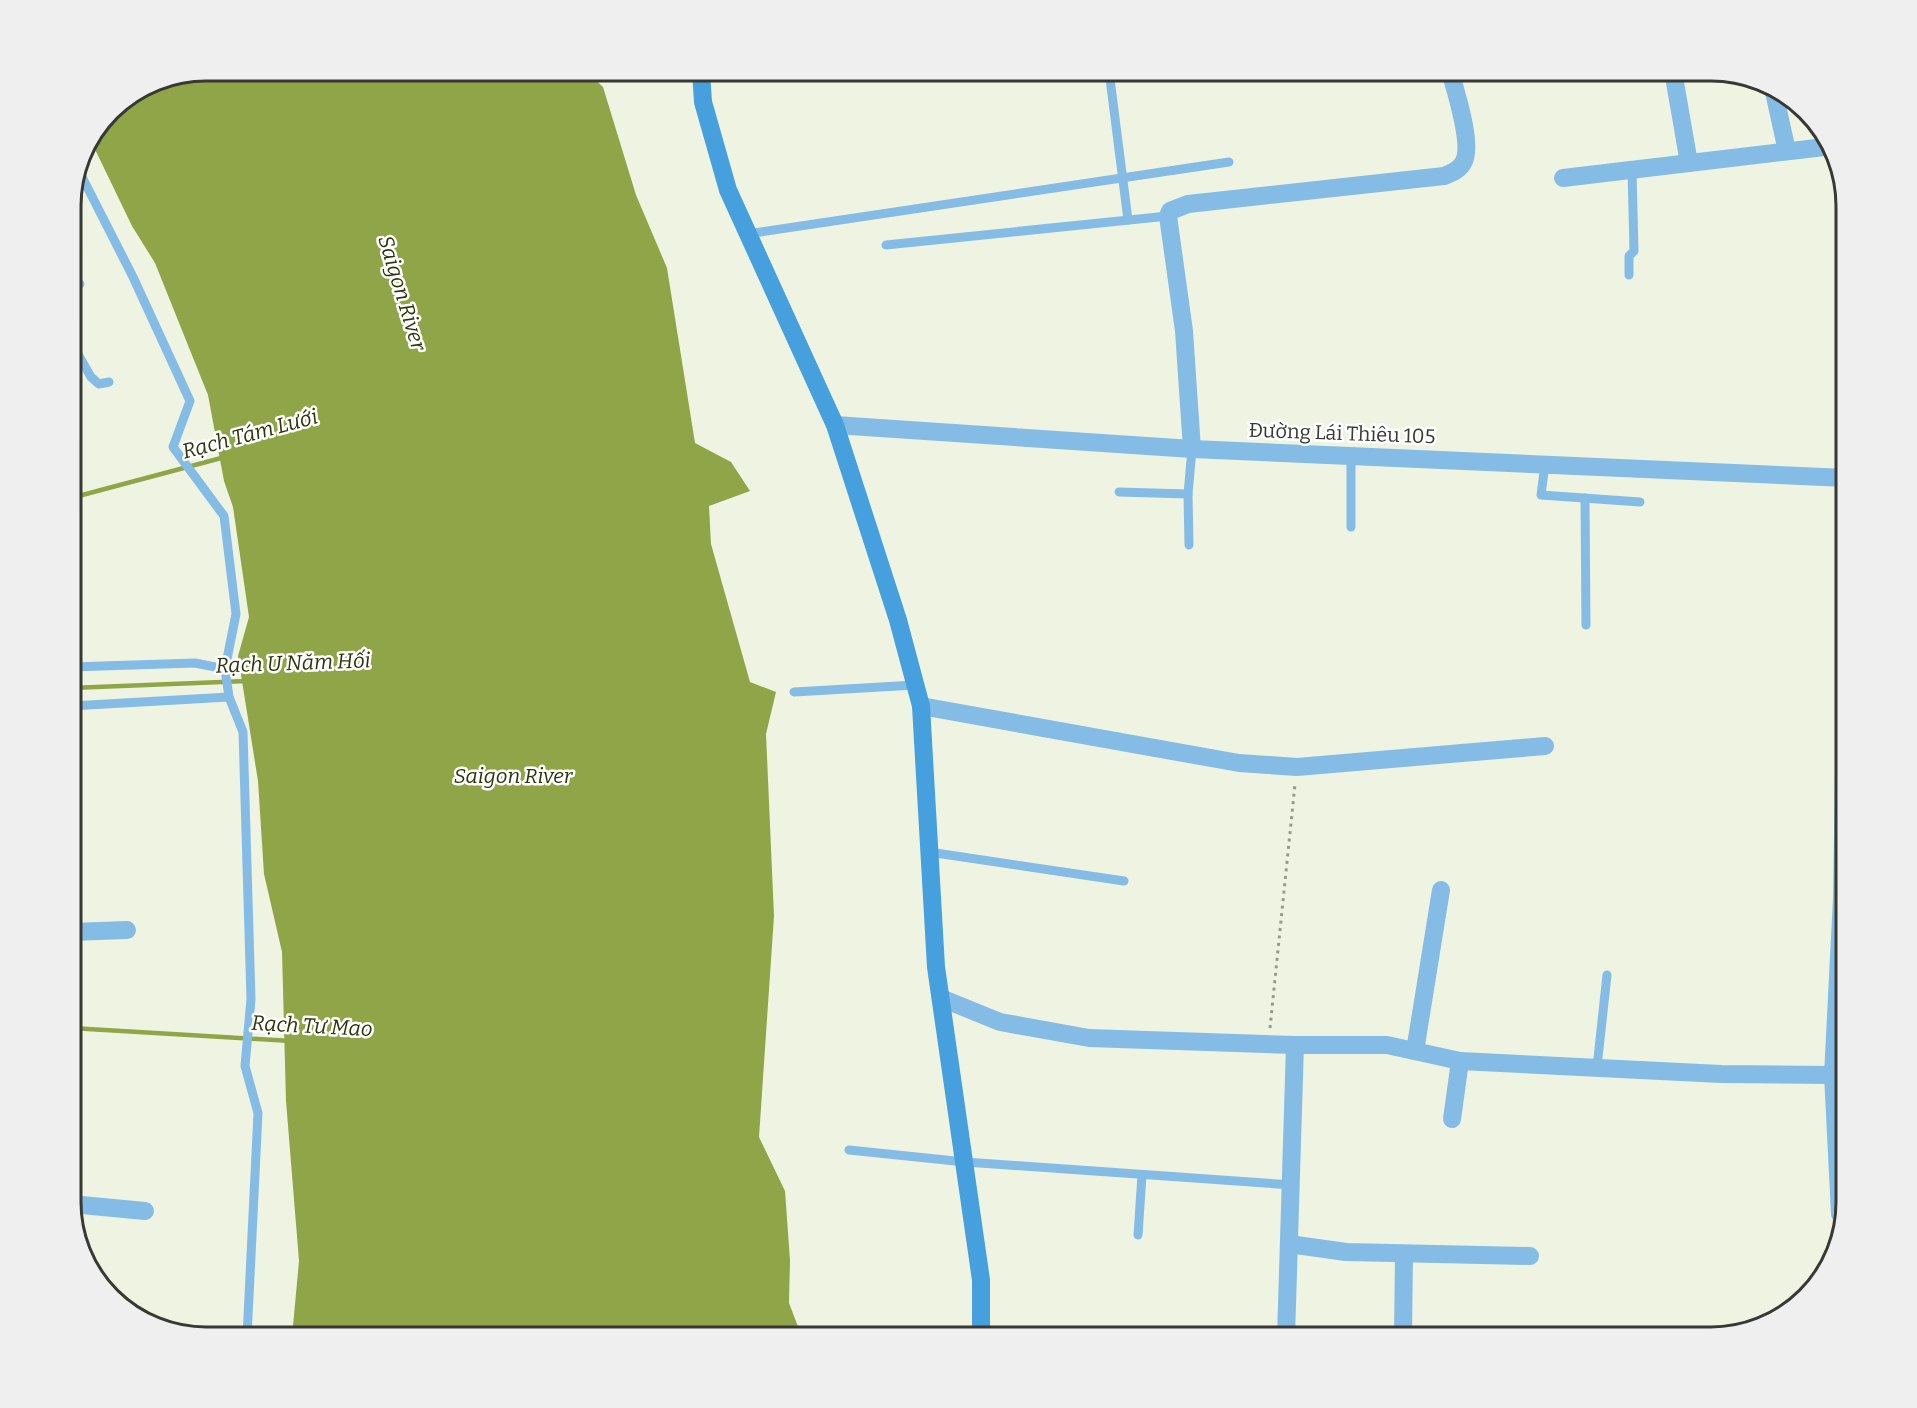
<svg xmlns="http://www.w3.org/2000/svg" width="1917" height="1408" font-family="Bitter,serif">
	<rect width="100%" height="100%" fill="#eff4e2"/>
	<path fill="#8fa547" d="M 206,71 L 586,71 L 603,87 L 636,195 L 667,268 L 695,443 L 731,462 L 750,491 L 709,506 L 711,544 L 750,682 L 776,692 L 766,734 L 774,916 L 759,1137 L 785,1191 L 790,1260 L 789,1303 L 802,1337 L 292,1337 L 299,1261 L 286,1101 L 282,952 L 264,874 L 258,781 L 238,656 L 249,617 L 233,507 L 224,481 L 208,395 L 155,263 L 132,226 L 90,139 L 116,104 L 154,81 Z"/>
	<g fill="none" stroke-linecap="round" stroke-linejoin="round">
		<g stroke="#8fa547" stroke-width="4.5">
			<path d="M 71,498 L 225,457"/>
			<path d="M 71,688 L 247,681"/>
			<path d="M 71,1028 L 291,1041"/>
		</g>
		<path stroke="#979b8e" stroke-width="3" stroke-dasharray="3 4.5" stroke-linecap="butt" d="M 1270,1028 L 1295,784"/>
		<g stroke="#85bce5" stroke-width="9">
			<path d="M 1109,71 L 1128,220"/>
			<path d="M 78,169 L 133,277 L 190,401 L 173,447 L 224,516 L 236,614 L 225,669 L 229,697 L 243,732 L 251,999 L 245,1066 L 258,1113 L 247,1337"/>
			<path d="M 747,234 L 1229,162"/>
			<path d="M 886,245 L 1168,216"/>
			<path d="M 1629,275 L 1629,256 L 1634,251 L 1632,170"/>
			<path d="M 71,288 L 80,284"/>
			<path d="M 71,342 L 91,377 L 99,384 L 109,382"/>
			<path d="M 1545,464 L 1541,495 L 1640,502"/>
			<path d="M 1119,492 L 1188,494 L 1192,449"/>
			<path d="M 1188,494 L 1189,545"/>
			<path d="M 1585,498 L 1586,625"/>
			<path d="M 1351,527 L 1351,456"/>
			<path d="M 71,667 L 195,663 L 225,669"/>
			<path d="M 794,692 L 915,685"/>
			<path d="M 71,706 L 229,697"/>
			<path d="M 929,852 L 1124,881"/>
			<path d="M 1597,1067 L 1607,975"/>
			<path d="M 849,1150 L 965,1162 L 1292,1185"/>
			<path d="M 1138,1235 L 1142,1175"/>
		</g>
		<g stroke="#85bce5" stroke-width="18">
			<path d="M 1673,71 L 1689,163"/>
			<path d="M 1774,92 L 1787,151"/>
			<path d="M 1563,178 L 1833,146"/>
			<path d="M 835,425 L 1192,449 L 1846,478"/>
			<path d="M 1192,449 L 1184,331 L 1168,216 L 1170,211 L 1188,204 L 1444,176 C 1452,173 1459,170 1463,163 C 1474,146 1455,90 1450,71"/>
			<path d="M 921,706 L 1239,763 L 1297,767 L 1545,746"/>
			<path d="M 71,932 L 127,930"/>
			<path d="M 941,998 L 1000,1022 L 1089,1038 L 1295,1045"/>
			<path d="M 1415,1051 L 1441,890"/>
			<path d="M 1452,1119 L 1460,1061"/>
			<path d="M 71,1204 L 145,1211"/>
			<path d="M 1843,1213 L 1840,1214 L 1833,1075 L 1842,898 L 1846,648"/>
			<path d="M 1289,1244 L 1346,1252 L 1530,1256"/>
			<path d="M 1286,1337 L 1295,1045 L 1387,1045 L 1460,1061 L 1721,1074 L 1833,1075"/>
			<path d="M 1403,1337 L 1404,1254"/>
		</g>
		<path stroke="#45a0dd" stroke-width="18" d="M 701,71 L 703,102 L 728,190 L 835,425 L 898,620 L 921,706 L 936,967 L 981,1280 L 981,1337"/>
	</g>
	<g text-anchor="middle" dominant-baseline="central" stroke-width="5" stroke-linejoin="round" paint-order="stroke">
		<g font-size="20" fill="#373932" stroke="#fff">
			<text transform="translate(1342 433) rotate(2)">Đường Lái Thiêu 105</text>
		</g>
		<g font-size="21" font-style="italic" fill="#2c350d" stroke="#fff">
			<text transform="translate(402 293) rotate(73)">Saigon River</text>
			<text transform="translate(250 434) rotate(-15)">Rạch Tám Lưới</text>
			<text transform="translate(293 663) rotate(-2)">Rạch U Năm Hối</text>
			<text x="513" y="776">Saigon River</text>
			<text transform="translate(312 1026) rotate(3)">Rạch Tư Mao</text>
		</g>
	</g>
	<path d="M0 0H1917V1408H0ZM206 81H1711A125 125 0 0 1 1836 206V1202A125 125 0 0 1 1711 1327H206A125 125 0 0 1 81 1202V206A125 125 0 0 1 206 81Z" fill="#efefef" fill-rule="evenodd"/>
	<path fill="none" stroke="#373932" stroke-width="3" d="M206 81H1711A125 125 0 0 1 1836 206V1202A125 125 0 0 1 1711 1327H206A125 125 0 0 1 81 1202V206A125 125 0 0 1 206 81Z"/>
</svg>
